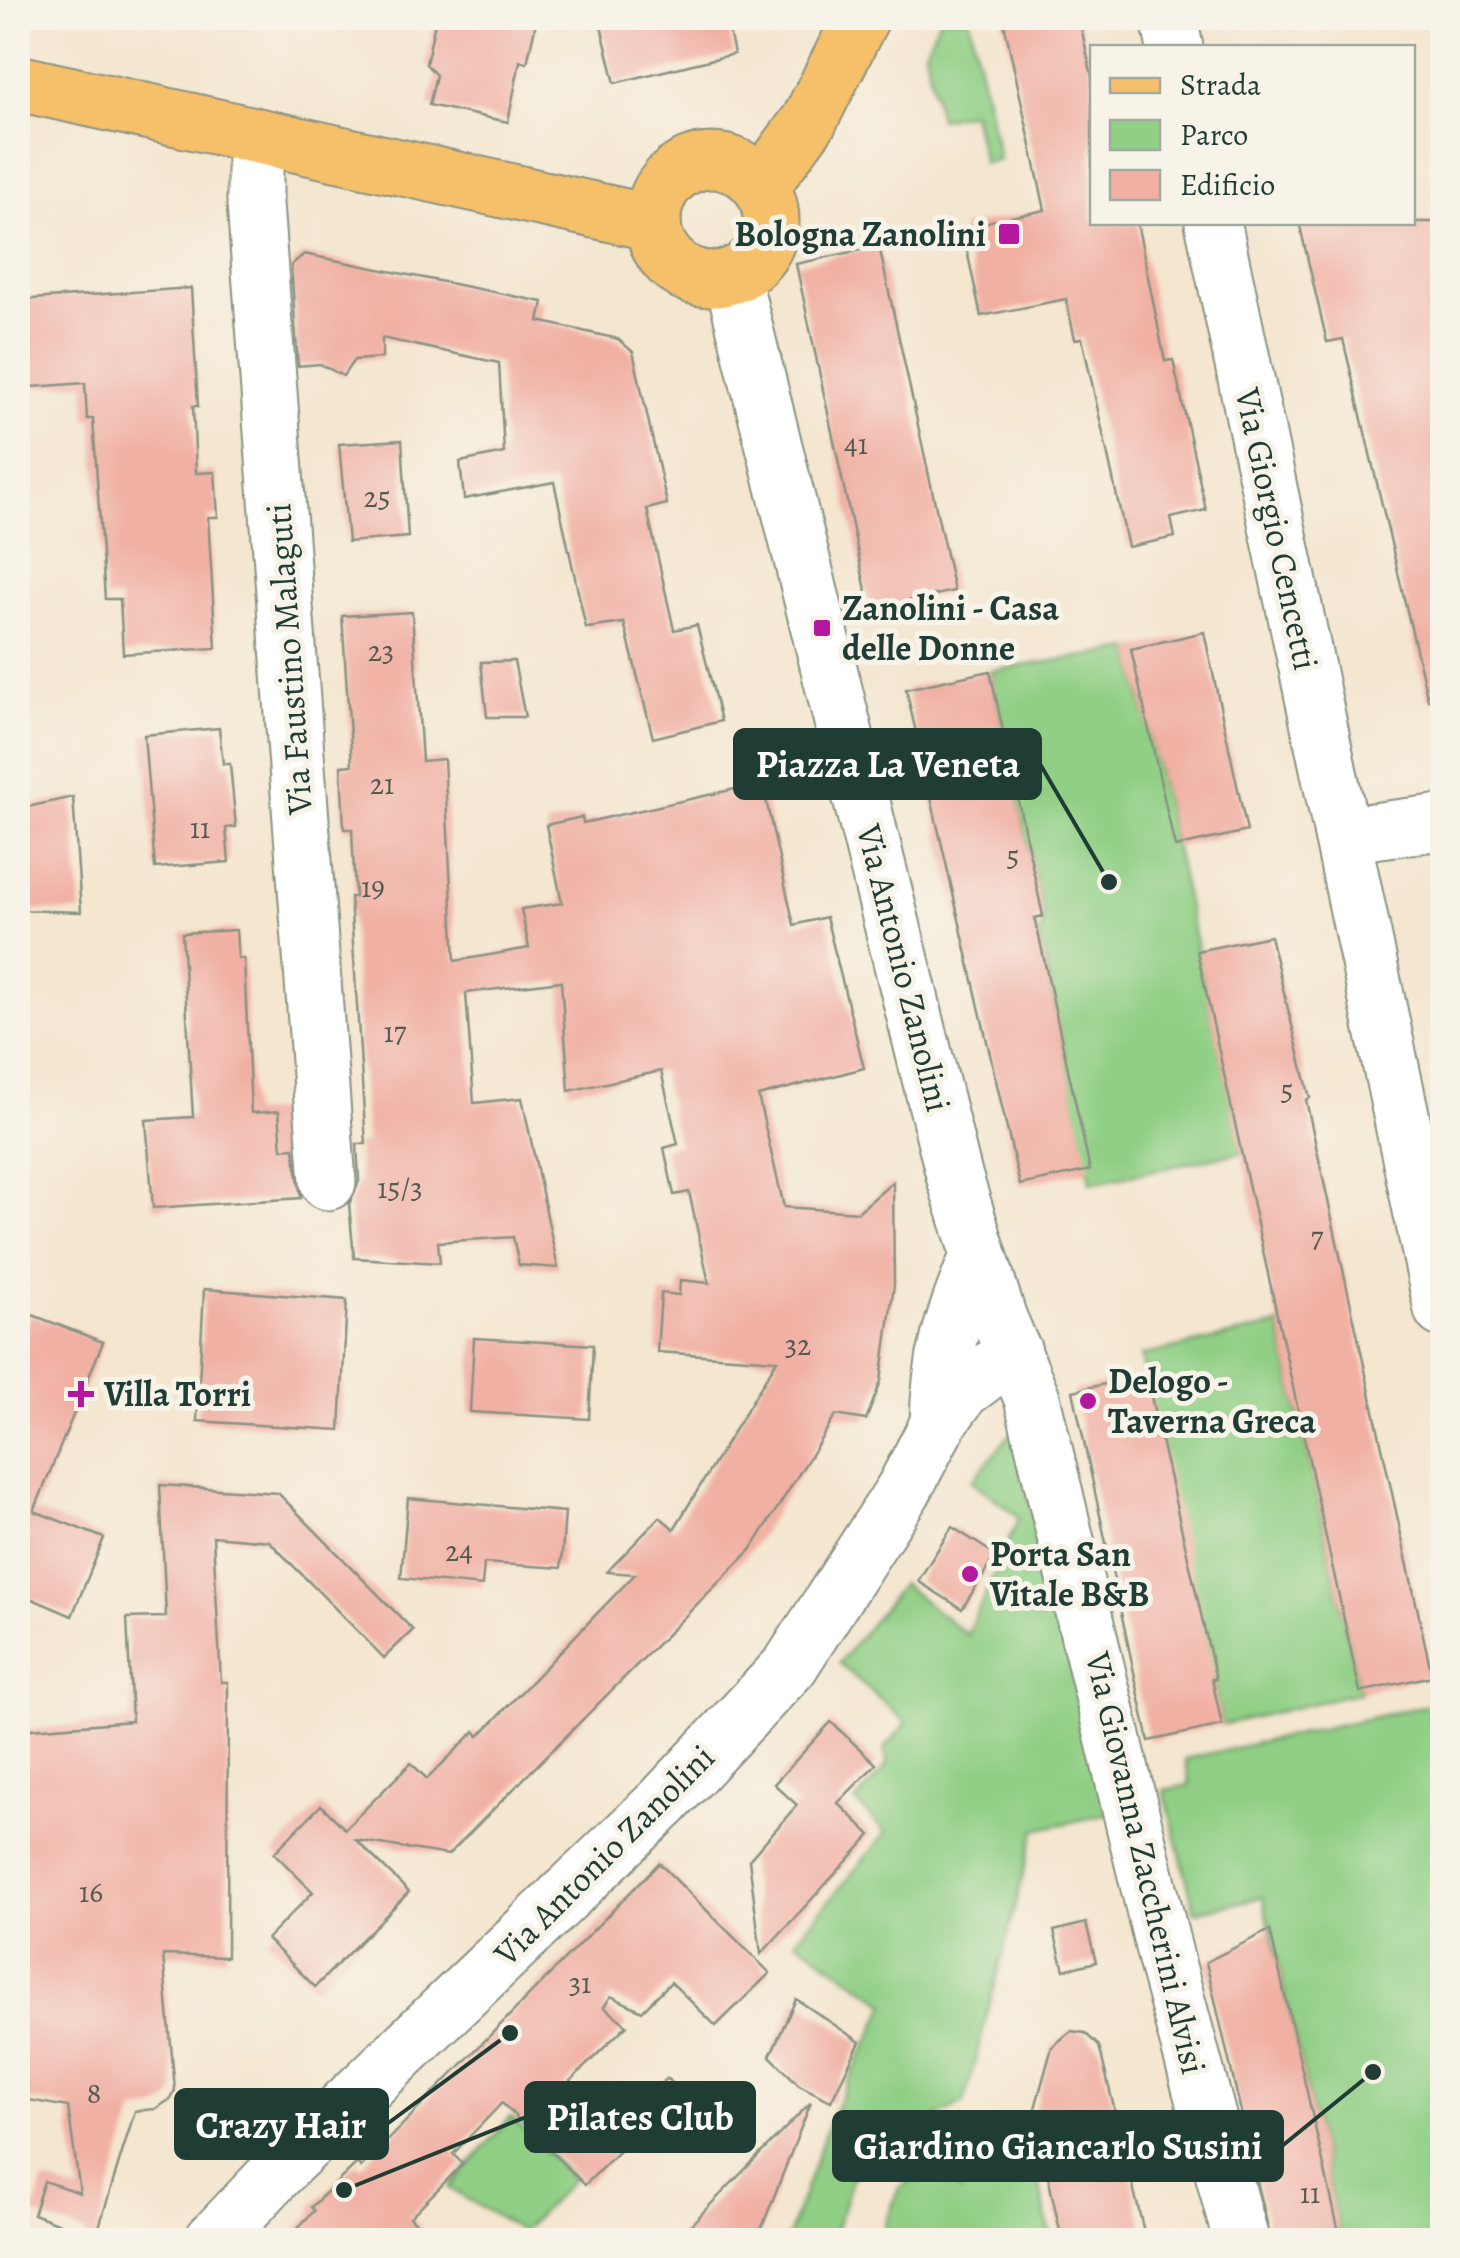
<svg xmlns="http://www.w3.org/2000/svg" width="1460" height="2258" font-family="Alegreya,serif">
	<rect width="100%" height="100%" fill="#f7f3e8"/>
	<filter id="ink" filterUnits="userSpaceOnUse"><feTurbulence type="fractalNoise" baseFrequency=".01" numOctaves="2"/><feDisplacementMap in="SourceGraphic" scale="20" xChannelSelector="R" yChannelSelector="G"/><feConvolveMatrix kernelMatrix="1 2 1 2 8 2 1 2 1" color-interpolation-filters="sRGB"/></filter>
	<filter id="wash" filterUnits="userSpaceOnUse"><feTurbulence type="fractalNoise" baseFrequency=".0048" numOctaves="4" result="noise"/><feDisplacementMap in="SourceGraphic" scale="40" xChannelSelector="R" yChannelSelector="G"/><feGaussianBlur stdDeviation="2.25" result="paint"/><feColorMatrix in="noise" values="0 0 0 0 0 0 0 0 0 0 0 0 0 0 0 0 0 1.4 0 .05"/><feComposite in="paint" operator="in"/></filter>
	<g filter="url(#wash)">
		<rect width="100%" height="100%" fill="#f4e6cf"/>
		<g fill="#90cf85" stroke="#58865c" stroke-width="2.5">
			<path d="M 940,18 L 969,18 L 999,159 L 983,163 L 972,112 L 939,119 L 925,51 Z"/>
			<path d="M 1131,649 L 1242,1152 L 1091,1183 L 1040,939 L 1043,916 L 990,671 Z"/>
			<path d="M 1279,1325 L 1360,1692 L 1222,1725 L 1141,1356 Z"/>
			<path d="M 1012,1432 L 1108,1814 L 1035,1830 L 964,2103 L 870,2152 L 856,2168 L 832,2240 L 787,2240 L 830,2119 L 887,2004 L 796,1940 L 886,1833 L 856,1802 L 887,1765 L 885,1748 L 907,1723 L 839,1663 L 902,1584 L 967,1635 L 1019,1517 L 972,1481 Z"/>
			<path d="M 1437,1703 L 1442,1725 L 1442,2240 L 1301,2240 L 1339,2232 L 1263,1897 L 1195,1912 L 1164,1790 L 1190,1785 L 1185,1759 Z"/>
			<path d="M 511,2117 L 573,2179 L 522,2232 L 449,2188 Z"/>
			<path d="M 1030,2145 L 1052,2240 L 879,2240 L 899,2188 L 934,2166 L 960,2191 Z"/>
		</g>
		<g id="blocks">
			<g fill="#f1b0a4">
				<path d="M 436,18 L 537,18 L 527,63 L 520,61 L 508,122 L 429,105 L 436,75 L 426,64 Z"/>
				<path d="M 599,18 L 726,18 L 734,54 L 615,83 Z"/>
				<path d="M 1003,18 L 1079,18 L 1092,77 L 1092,222 L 1137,222 L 1165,361 L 1173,360 L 1206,510 L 1171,518 L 1175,537 L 1128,547 L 1082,338 L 1075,339 L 1066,299 L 981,316 L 962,227 L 1045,210 Z"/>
				<path d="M 1299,222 L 1442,222 L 1442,699 L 1428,700 L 1343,339 L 1327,342 Z"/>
				<path d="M 879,246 L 954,591 L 870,609 L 796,264 Z"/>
				<path d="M 304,254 L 543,302 L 539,321 L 618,339 L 633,352 L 667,504 L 647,509 L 674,630 L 697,625 L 721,721 L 653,738 L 624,623 L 586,628 L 554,482 L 464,499 L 460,462 L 504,453 L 499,363 L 382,338 L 382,358 L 354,360 L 343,376 L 320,364 L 298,366 L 291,265 Z"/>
				<path d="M 191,288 L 198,406 L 193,406 L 196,473 L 215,472 L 218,517 L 208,517 L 216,648 L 123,654 L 120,599 L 105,599 L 93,419 L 87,419 L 85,383 L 18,388 L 18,300 Z"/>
				<path d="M 402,440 L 408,537 L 348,542 L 339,444 Z"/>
				<path d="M 412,612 L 422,761 L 444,759 L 455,961 L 529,948 L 521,909 L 562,903 L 546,825 L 582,817 L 583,823 L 762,783 L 794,925 L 826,917 L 864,1068 L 758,1096 L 784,1207 L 858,1212 L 893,1182 L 894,1285 L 881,1381 L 866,1420 L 836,1415 L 751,1550 L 448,1855 L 356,1840 L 409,1892 L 315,1987 L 267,1939 L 313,1892 L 274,1853 L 321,1805 L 345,1829 L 411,1763 L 427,1779 L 475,1731 L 479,1736 L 635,1574 L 607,1572 L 660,1517 L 674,1529 L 777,1360 L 657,1352 L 661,1293 L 679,1295 L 680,1280 L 709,1283 L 689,1192 L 674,1195 L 664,1148 L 678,1144 L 661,1071 L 569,1091 L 561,981 L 466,993 L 474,1103 L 522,1098 L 558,1268 L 519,1265 L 513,1237 L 438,1242 L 440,1263 L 354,1258 L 349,1204 L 359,1181 L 357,1144 L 366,1144 L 350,897 L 355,897 L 352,829 L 344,829 L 341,766 L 352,765 L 342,616 Z"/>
				<path d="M 1204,632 L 1247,831 L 1175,847 L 1131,649 Z"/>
				<path d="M 514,661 L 525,717 L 487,717 L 481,662 Z"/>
				<path d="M 990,671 L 1043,916 L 1035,918 L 1090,1170 L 1020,1185 L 906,689 Z"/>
				<path d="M 219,728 L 223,764 L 230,764 L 236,827 L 226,828 L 229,862 L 155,868 L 144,735 Z"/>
				<path d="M 73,797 L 81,912 L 18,910 L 18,809 Z"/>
				<path d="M 236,930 L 238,959 L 244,959 L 251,1113 L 279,1111 L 282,1149 L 294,1148 L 301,1198 L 153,1208 L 146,1120 L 193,1117 L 182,933 Z"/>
				<path d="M 1270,936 L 1310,1098 L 1306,1100 L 1432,1676 L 1360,1692 L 1197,951 Z"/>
				<path d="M 204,1289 L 347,1300 L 340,1430 L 197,1421 Z"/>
				<path d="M 30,1314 L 103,1342 L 34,1511 L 104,1538 L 72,1616 L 18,1593 L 18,1343 Z"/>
				<path d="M 474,1338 L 593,1345 L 589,1419 L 470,1412 Z"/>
				<path d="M 1146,1375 L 1216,1679 L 1212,1679 L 1222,1725 L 1149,1741 L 1073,1391 Z"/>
				<path d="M 160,1485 L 278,1493 L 413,1630 L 384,1658 L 269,1541 L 213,1536 L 221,1682 L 228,1682 L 227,1957 L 163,1955 L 175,2090 L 171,2099 L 155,2109 L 135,2111 L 95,2240 L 87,2240 L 86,2234 L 33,2214 L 44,2181 L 80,2193 L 68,2107 L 18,2098 L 18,1730 L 132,1721 L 127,1618 L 166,1617 Z"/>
				<path d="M 408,1498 L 565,1512 L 561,1568 L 484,1563 L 482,1586 L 401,1578 Z"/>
				<path d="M 952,1527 L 996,1555 L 962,1609 L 918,1581 Z"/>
				<path d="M 831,1722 L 876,1764 L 838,1803 L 871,1835 L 761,1954 L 749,1860 L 797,1805 L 774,1784 Z"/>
				<path d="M 659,1863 L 770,1973 L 716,2026 L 671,1982 L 642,2011 L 611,1996 L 604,2007 L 627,2025 L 564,2087 L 625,2145 L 585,2185 L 502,2103 L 453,2154 L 463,2164 L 410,2217 L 432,2240 L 286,2240 L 314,2211 L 311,2207 L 357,2163 L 361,2167 Z"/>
				<path d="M 1086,1923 L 1096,1962 L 1064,1970 L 1054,1931 Z"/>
				<path d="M 1270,1930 L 1339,2232 L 1301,2240 L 1271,2240 L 1206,1962 Z"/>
				<path d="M 796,1999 L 860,2042 L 831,2101 L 799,2085 L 770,2056 Z"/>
				<path d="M 1071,2031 L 1085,2033 L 1099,2046 L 1146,2240 L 1062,2240 L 1034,2112 L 1052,2047 Z"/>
				<path d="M 667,2078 L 702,2113 L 672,2142 L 638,2108 Z"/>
				<path d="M 811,2102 L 757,2240 L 676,2240 Z"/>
			</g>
		</g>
	</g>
	<g filter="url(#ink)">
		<use href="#blocks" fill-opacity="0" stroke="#8a9282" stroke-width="2.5"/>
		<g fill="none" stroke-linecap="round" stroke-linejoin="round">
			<g stroke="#8a9282" stroke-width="59">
				<g id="minor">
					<path d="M 1169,18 L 1175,48"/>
					<path d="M 255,136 L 255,204 L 328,1182"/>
					<path d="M 1213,222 L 1442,1309"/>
					<path d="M 732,276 L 954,1175 L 998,1316 L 1032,1398 L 1167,1963 L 1241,2240"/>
					<path d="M 1342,835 L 1442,822"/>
					<path d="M 938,1424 C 939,1359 953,1317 978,1257"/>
					<path d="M 213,2240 L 287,2162 L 663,1802 L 790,1666 L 904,1489 L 938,1424 L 962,1391 L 1014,1352"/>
				</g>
			</g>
			<g stroke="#8a9282" stroke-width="59">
				<g id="major">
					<path d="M 18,83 L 653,223"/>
					<circle cx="712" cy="220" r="59"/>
					<path d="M 761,186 L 809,121 L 861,18"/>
				</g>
			</g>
			<use href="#minor" stroke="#fff" stroke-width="55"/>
			<use href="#major" stroke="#f6c06b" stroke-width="55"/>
		</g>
	</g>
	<g fill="#b5179e" stroke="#f7f3e8" stroke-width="4">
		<rect x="997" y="222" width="24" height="24" rx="5"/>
		<rect x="812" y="618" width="20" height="20" rx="5"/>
		<path d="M76 1379h10v10h10v10h-10v10h-10v-10h-10v-10h10z"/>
		<circle cx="1088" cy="1401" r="10"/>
		<circle cx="970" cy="1574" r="10"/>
	</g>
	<g text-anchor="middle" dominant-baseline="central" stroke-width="10" stroke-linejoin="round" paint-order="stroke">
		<g font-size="30" fill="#545a50">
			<text x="856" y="444">41</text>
			<text x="377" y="497">25</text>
			<text x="381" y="651">23</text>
			<text x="382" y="784">21</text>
			<text x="200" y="828">11</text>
			<text x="1013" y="856">5</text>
			<text x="373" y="887">19</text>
			<text x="395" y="1032">17</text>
			<text x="1287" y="1090">5</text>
			<text x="400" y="1188">15/3</text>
			<text x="1317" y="1237">7</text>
			<text x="798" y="1345">32</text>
			<text x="459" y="1551">24</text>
			<text x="91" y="1892">16</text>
			<text x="580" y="1983">31</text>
			<text x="94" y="2093">8</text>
			<text x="1310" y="2193">11</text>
		</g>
		<g font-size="35" font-weight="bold" fill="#1f3d34" stroke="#f7f3e8" text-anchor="start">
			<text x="986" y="234" text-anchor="end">Bologna Zanolini</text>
			<text x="842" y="608">Zanolini - Casa<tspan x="842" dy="40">delle Donne</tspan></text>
			<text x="1108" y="1381">Delogo -<tspan x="1108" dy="40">Taverna Greca</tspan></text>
			<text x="104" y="1394">Villa Torri</text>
			<text x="990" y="1554">Porta San<tspan x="990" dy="40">Vitale B&amp;B</tspan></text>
		</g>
		<g font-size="35" fill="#1f3d34" stroke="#f7f3e8">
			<text transform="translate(1277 529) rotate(78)">Via Giorgio Cencetti</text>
			<text transform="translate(289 659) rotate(-94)">Via Faustino Malaguti</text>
			<text transform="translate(904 968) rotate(76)">Via Antonio Zanolini</text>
			<text transform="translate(604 1855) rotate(-45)">Via Antonio Zanolini</text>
			<text transform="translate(1146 1863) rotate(77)">Via Giovanna Zaccherini Alvisi</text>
		</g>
	</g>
	<path fill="none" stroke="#1f3d34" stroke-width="4" d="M1109 882L1040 764M344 2190L526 2117M510 2033L387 2124M1373 2072L1282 2146"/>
	<g fill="#1f3d34" stroke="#f7f3e8" stroke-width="4">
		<circle cx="1109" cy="882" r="10"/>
		<circle cx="344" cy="2190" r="10"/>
		<circle cx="510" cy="2033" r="10"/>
		<circle cx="1373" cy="2072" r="10"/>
	</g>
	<g fill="#1f3d34" stroke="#1f3d34" stroke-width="4">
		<rect x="735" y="730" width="305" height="68" rx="10"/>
		<rect x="526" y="2083" width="228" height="68" rx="10"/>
		<rect x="176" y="2090" width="211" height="68" rx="10"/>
		<rect x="834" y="2112" width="448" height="68" rx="10"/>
	</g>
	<g font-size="38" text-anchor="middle" font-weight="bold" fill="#fff">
		<text x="888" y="777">Piazza La Veneta</text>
		<text x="640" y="2130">Pilates Club</text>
		<text x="281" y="2138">Crazy Hair</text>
		<text x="1058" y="2159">Giardino Giancarlo Susini</text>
	</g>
	<rect width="1460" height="2258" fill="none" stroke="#f7f3e8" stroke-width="60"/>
	<rect x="1090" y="45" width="325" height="180" fill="#f7f3e8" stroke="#a1aaa0" stroke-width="2.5"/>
	<rect x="1110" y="78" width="50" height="15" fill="#f6c06b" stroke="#a1aaa0" stroke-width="2.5"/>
	<text x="1180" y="95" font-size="30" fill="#1f3d34">Strada</text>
	<rect x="1110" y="120" width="50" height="30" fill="#90cf85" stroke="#a1aaa0" stroke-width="2.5"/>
	<text x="1180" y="145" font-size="30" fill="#1f3d34">Parco</text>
	<rect x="1110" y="170" width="50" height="30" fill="#f1b0a4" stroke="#a1aaa0" stroke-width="2.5"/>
	<text x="1180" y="195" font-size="30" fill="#1f3d34">Edificio</text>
</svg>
